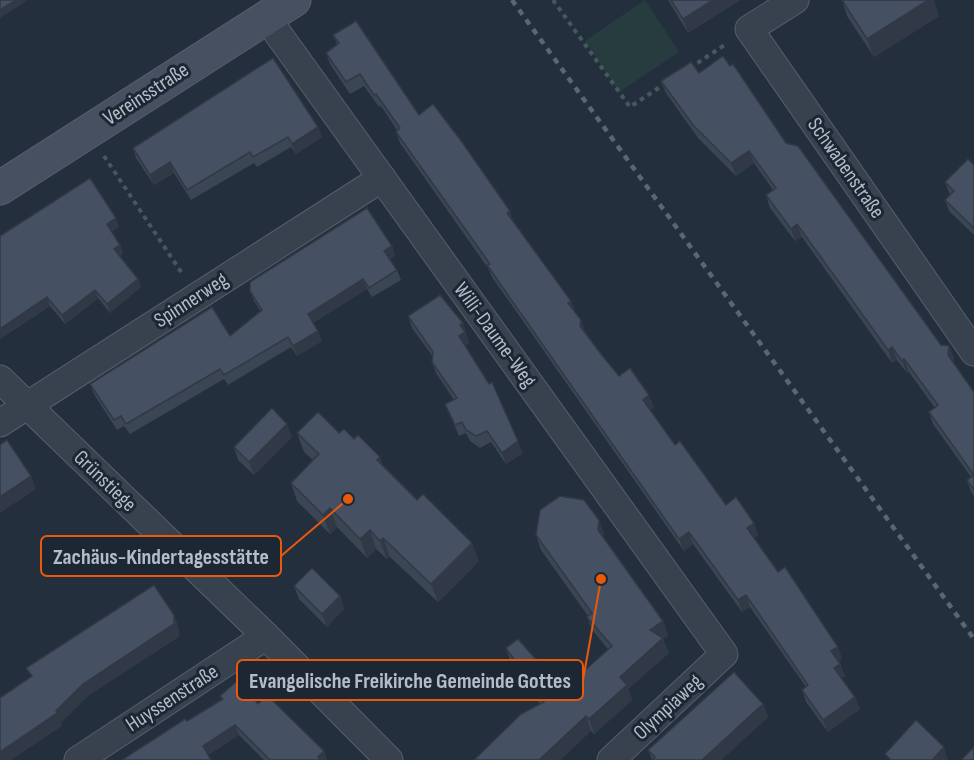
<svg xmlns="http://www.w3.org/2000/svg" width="974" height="760" font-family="'Sofia Sans Condensed',sans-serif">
	<rect width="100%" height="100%" fill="#242f3e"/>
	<path fill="#263c3f" d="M 645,0 L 679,52 L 619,92 L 585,41 Z"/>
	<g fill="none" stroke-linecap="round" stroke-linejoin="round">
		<g stroke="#565f6c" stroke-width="29">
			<g id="street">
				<path d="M 795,0 L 749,29 L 974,352"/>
				<path d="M 266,17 L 724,654 L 611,760"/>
				<path d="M 0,379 L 266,636 L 389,760"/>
				<path d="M 0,423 L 382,178"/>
				<path d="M 78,760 L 266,636"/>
			</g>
		</g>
		<g stroke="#565f6c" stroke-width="35">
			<path id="secondary" d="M 0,188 L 294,0"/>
		</g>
		<g stroke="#44595c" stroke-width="4" stroke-dasharray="4.5 4.5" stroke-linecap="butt">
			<path d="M 553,0 L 630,107 L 666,83"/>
			<path d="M 690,68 L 726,44"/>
			<path d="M 104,156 L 183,275"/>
		</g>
		<use href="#street" stroke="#38414e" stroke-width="27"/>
		<use href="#secondary" stroke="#465061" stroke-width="33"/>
		<path stroke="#5a6575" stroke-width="4.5" stroke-dasharray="6 6" stroke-linecap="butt" d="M 512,0 L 974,639"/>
	</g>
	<g fill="#3b4654">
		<path d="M 668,0 L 740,0 L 688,33 Z"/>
		<path d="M 842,0 L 939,16 L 874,57 L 847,16 Z"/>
		<path d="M 333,35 L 419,115 L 514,223 L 571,301 L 575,312 L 581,320 L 585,333 L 601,354 L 619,376 L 654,407 L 650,410 L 675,445 L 726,505 L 758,535 L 754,538 L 842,658 L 839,661 L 845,676 L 841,678 L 855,697 L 860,709 L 828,732 L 806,702 L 802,690 L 806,687 L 750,607 L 742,612 L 693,544 L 684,551 L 492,277 L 488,268 L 400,143 L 396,132 L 397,130 L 381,106 L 379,107 L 364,86 L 350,94 L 330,64 L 326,53 L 337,44 Z"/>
		<path d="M 699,73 L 786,143 L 941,345 L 949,346 L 954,359 L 953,362 L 974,392 L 974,496 L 971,492 L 967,480 L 971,477 L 933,424 L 929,412 L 935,408 L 909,372 L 907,373 L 897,360 L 892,363 L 802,237 L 795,241 L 770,208 L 766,195 L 773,190 L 754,163 L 736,176 L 698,138 L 666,93 L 661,81 Z"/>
		<path d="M 318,127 L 322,137 L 296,154 L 291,147 L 257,167 L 254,163 L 191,200 L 174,173 L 154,185 L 136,158 L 133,148 Z"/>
		<path d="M 974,165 L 974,235 L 949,211 L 945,200 L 950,195 L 945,182 Z"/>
		<path d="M 119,227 L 112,231 L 120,245 L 123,254 L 120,256 L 141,287 L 110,313 L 98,298 L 65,324 L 50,306 L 0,339 L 0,236 Z"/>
		<path d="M 392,246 L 395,256 L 390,259 L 397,270 L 401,280 L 372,297 L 367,289 L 313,323 L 318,331 L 322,341 L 297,356 L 291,347 L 228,385 L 224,379 L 130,434 L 124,426 L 117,430 L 94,394 L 90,384 L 230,336 L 261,312 L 254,301 L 250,291 Z"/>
		<path d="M 408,316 L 463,323 L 469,343 L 465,346 L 523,453 L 506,464 L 491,442 L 480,448 L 470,441 L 466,433 L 459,436 L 445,404 L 454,400 L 436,373 L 432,362 L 433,357 L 412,328 Z"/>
		<path d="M 297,433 L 339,433 L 384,466 L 479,561 L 438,602 L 390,557 L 387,559 L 376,549 L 367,558 L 337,527 L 330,534 L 297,501 L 291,483 L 313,460 L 304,452 Z"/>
		<path d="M 292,437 L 254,475 L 238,460 L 234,447 Z"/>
		<path d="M 599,520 L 604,535 L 604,538 L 663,621 L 668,636 L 663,639 L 669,653 L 628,689 L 632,700 L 594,734 L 591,731 L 560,760 L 474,760 L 540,704 L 511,663 L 506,648 L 563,690 L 608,649 L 593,631 L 587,617 L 588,616 L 541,550 L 536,535 Z"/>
		<path d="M 294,586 L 340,596 L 344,609 L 327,627 L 299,599 Z"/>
		<path d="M 220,696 L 258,704 L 324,751 L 327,760 L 264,760 L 239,735 L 208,755 L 187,721 L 222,700 Z"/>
		<path d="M 763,704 L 768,717 L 721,760 L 652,760 L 648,750 Z"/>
	</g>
	<g fill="#303945">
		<path d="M 16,0 L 26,0 L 27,1 L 0,18 L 0,10 Z"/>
		<path d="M 713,0 L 740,0 L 688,33 L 683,19 Z"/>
		<path d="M 928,0 L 934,0 L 939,16 L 874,57 L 867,39 Z"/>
		<path d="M 318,127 L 322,137 L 296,154 L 292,144 Z"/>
		<path d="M 749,151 L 754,163 L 736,176 L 731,163 Z"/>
		<path d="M 170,162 L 174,173 L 154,185 L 150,175 Z"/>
		<path d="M 510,211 L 514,223 L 507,213 Z"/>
		<path d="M 116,218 L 119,227 L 110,232 L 107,224 Z"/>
		<path d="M 797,224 L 802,237 L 795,241 L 791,229 Z"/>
		<path d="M 120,245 L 123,254 L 117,258 L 114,249 Z"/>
		<path d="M 392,246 L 395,256 L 387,261 L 384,251 Z"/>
		<path d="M 138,279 L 141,287 L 110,313 L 107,304 Z"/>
		<path d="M 363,279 L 367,289 L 311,324 L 308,314 Z"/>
		<path d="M 95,290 L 98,298 L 65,324 L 62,315 Z"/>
		<path d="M 47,297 L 50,306 L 0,339 L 0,329 Z"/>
		<path d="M 571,301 L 575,313 L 568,303 Z"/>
		<path d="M 581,320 L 585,332 L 584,338 L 580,326 Z"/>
		<path d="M 463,323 L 469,343 L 463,348 L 459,336 L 460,325 Z"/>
		<path d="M 318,331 L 322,341 L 297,356 L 293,346 Z"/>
		<path d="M 949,346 L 954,359 L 952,367 L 948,355 Z"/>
		<path d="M 892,347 L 897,360 L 892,363 L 888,350 Z"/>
		<path d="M 904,359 L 909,372 L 907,373 L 902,361 Z"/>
		<path d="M 649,395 L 654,407 L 647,412 L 643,400 Z"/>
		<path d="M 287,424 L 292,437 L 254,475 L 249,462 Z"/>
		<path d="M 518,441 L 523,453 L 506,464 L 502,453 Z"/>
		<path d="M 380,457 L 387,476 L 377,460 Z"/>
		<path d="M 31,476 L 36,489 L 0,513 L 0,497 Z"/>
		<path d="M 330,508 L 337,527 L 330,534 L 323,515 Z"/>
		<path d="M 599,520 L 604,535 L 603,545 L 598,530 Z"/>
		<path d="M 754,523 L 758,535 L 751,540 L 747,528 Z"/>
		<path d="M 370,530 L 376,549 L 367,558 L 360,539 Z"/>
		<path d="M 689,532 L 693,544 L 684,551 L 679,539 Z"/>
		<path d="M 383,538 L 390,557 L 387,559 L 380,541 Z"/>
		<path d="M 472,543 L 479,561 L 438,602 L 431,584 Z"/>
		<path d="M 746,595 L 750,607 L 742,612 L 738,600 Z"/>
		<path d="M 340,596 L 344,609 L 327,627 L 322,614 Z"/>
		<path d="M 174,615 L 179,628 L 179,637 L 88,696 L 61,723 L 62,726 L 11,760 L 0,760 L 0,752 L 83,684 Z"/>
		<path d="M 663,621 L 668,636 L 663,639 L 669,653 L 628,689 L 632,700 L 594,734 L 589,719 L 620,677 L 650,630 Z"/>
		<path d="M 838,647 L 842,658 L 836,663 L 831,651 Z"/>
		<path d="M 840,664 L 845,676 L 839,680 L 834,668 Z"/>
		<path d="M 855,697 L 860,709 L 828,732 L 823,720 Z"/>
		<path d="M 763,704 L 768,717 L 721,760 L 702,760 Z"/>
		<path d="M 586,716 L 591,731 L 560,760 L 539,760 Z"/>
		<path d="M 235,725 L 239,735 L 206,756 L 203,746 Z"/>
		<path d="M 944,747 L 948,760 L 932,760 Z"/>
		<path d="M 324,751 L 327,760 L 319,760 L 318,757 Z"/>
	</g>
	<g fill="#455162" stroke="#303945" stroke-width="1.5">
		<path d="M 0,0 L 16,0 L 0,10 Z"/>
		<path d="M 671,0 L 713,0 L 683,19 Z"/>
		<path d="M 842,0 L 928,0 L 867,39 Z"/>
		<path d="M 356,21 L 419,115 L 433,104 L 462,142 L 510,211 L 507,213 L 571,301 L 568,303 L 581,320 L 580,326 L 601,354 L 619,376 L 630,368 L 649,395 L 643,400 L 675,445 L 680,441 L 726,505 L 736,497 L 754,523 L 747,528 L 778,572 L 785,567 L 838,647 L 831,651 L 840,664 L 834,668 L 855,697 L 823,720 L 802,690 L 808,685 L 746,595 L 738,600 L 689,532 L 679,539 L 487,265 L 490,264 L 396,132 L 400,128 L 376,94 L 374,95 L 360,74 L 346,82 L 326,53 L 339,43 L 333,35 Z"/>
		<path d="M 723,56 L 730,66 L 733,64 L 786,143 L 798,146 L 941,345 L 949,346 L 948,355 L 974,392 L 974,475 L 929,412 L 938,405 L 904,359 L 902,361 L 892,347 L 888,350 L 797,224 L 791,229 L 766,195 L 776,188 L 749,151 L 731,163 L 693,125 L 661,81 L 691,62 L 699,73 Z"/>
		<path d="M 273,58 L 318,127 L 292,144 L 288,137 L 253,157 L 250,152 L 187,190 L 170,162 L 150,175 L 133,148 Z"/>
		<path d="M 968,159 L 974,165 L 974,228 L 945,200 L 954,191 L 945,182 Z"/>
		<path d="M 90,178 L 116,218 L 107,224 L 120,245 L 114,249 L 138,279 L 107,304 L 95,290 L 62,315 L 47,297 L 0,329 L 0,236 Z"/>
		<path d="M 367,208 L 392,246 L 384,251 L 397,270 L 369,288 L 363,279 L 308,314 L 318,331 L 293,346 L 288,337 L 224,375 L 220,369 L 126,424 L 121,416 L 114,420 L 90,384 L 212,307 L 230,336 L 262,310 L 250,291 L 250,282 Z"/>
		<path d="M 440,295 L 463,323 L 460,325 L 465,332 L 459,336 L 489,384 L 492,382 L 518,441 L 502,453 L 487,431 L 476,436 L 466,430 L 462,422 L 455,425 L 445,404 L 457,398 L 432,362 L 433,352 L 408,316 Z"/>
		<path d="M 272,408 L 287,424 L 249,462 L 234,447 Z"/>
		<path d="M 318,412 L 339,433 L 344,429 L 354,439 L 358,435 L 380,457 L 377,460 L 417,500 L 423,494 L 472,543 L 431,584 L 383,538 L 380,541 L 370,530 L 360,539 L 330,508 L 323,515 L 291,483 L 319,454 L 297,433 Z"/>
		<path d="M 7,440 L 31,476 L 0,497 L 0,445 Z"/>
		<path d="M 974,475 L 974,490 L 967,480 Z"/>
		<path d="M 560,496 L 584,500 L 599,520 L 598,530 L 663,621 L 650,630 L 663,638 L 620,677 L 627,685 L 589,719 L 586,716 L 539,760 L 474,760 L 521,714 L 544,702 L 506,648 L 518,639 L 563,690 L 612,646 L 587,617 L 592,613 L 536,535 L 540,510 Z"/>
		<path d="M 312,568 L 340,596 L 322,614 L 294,586 Z"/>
		<path d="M 154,585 L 174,615 L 174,624 L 83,684 L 56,711 L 57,713 L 0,752 L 0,698 L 32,676 L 26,668 Z"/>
		<path d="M 734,672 L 763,704 L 702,760 L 652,760 L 655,757 L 648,750 Z"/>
		<path d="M 238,680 L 258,704 L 267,695 L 324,751 L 318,757 L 321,760 L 270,760 L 235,725 L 203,746 L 211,760 L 122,760 L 185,719 L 187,721 L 223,699 L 220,696 Z"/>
		<path d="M 916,720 L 944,747 L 932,760 L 891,760 L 885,754 Z"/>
		<path d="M 974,747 L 974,760 L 963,760 L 962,759 Z"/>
	</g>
	<g text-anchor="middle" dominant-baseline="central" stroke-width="6" stroke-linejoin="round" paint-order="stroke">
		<g font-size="21" fill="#b4bcc9" stroke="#1d2633">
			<text transform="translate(146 94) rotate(-33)">Vereinsstraße</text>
			<text transform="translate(846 168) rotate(55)">Schwabenstraße</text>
			<text transform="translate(191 300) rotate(-33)">Spinnerweg</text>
			<text transform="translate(495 335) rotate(54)">Willi-Daume-Weg</text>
			<text transform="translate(105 481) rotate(44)">Grünstiege</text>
			<text transform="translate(172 698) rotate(-33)">Huyssenstraße</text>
			<text transform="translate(668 707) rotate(-43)">Olympiaweg</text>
		</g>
	</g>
	<path fill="none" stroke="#e8590c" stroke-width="2" d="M348 499L281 556M601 579L583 680"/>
	<g fill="#e8590c" stroke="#1d2633" stroke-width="2">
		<circle cx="348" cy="499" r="6"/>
		<circle cx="601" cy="579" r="6"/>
	</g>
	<g fill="#1d2633" stroke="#e8590c" stroke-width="2">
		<rect x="41" y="536" width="240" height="40" rx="6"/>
		<rect x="237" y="660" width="346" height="40" rx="6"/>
	</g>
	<g font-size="22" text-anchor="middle" font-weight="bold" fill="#b4bcc9">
		<text x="161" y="564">Zachäus-Kindertagesstätte</text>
		<text x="410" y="688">Evangelische Freikirche Gemeinde Gottes</text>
	</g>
</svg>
